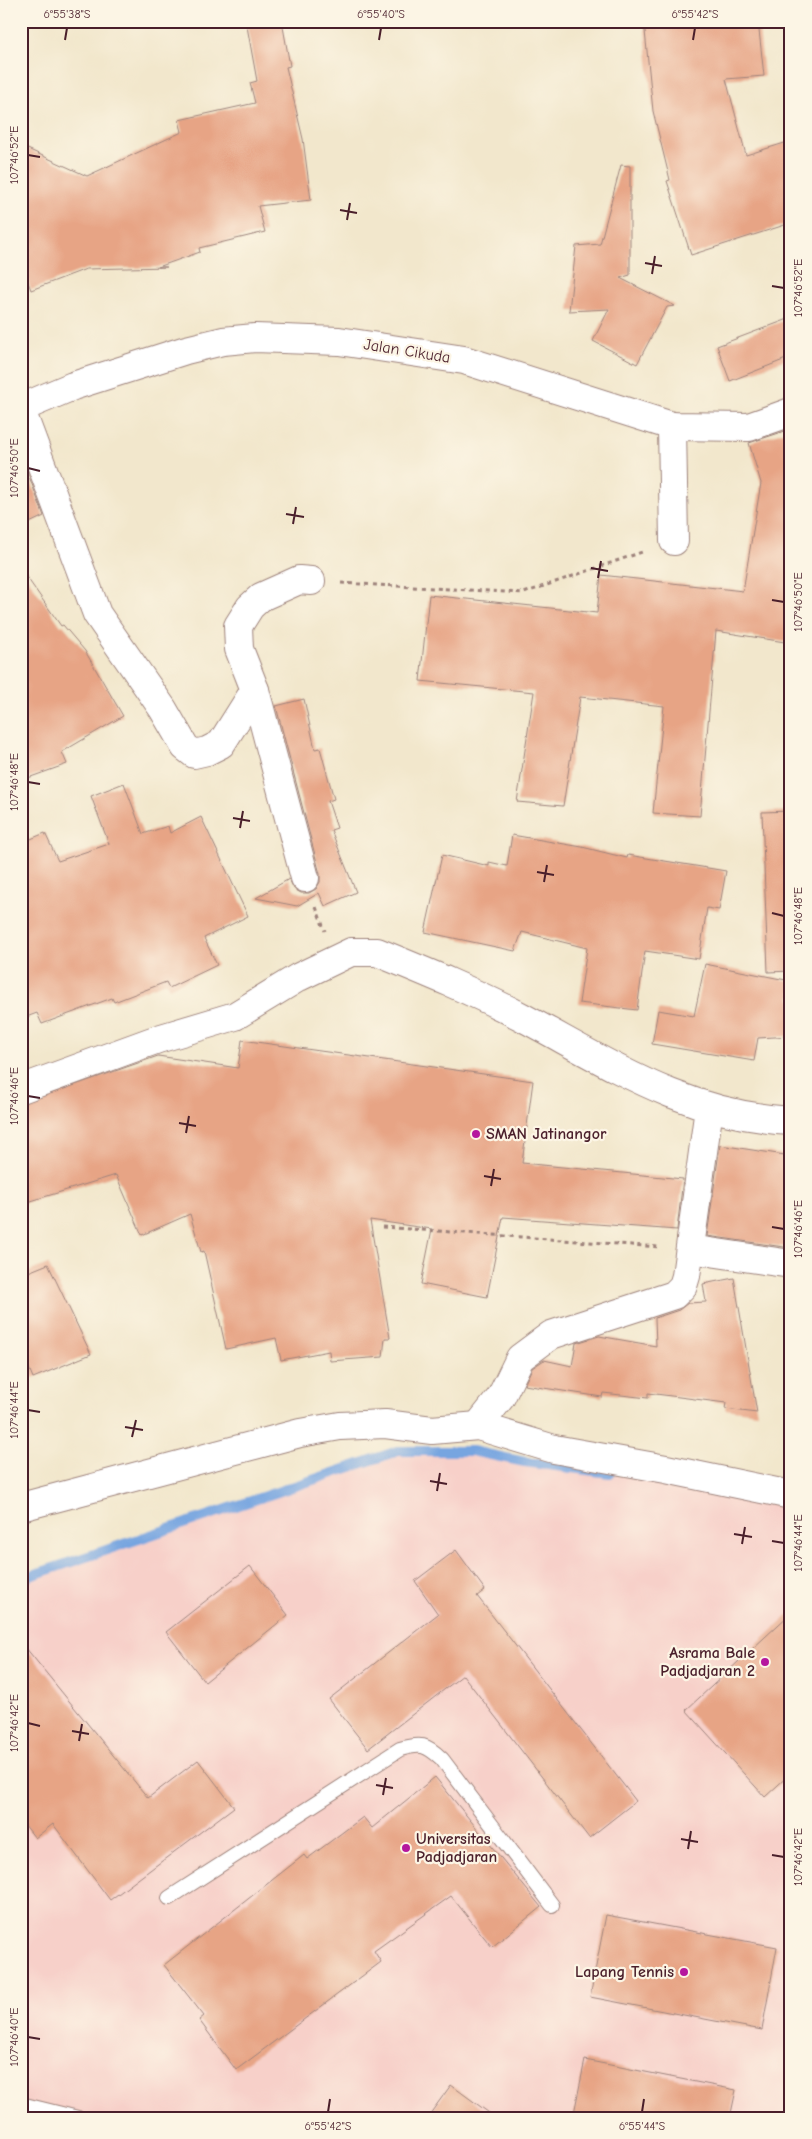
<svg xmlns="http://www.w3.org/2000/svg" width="812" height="2139" font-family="'Comic Neue',sans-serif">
	<rect width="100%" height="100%" fill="#fcf5e5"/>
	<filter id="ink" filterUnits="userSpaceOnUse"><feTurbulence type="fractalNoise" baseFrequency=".02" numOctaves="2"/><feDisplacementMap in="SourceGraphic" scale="10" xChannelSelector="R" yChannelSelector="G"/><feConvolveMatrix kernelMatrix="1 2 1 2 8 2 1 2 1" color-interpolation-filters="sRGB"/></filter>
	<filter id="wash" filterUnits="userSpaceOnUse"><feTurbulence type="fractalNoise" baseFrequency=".0096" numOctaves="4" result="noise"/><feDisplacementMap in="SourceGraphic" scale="20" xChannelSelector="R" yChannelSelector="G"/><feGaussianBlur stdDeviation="1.12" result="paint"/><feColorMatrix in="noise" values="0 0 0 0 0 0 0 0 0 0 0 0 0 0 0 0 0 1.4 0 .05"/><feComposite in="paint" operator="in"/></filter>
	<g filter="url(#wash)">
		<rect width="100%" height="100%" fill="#f2e7cc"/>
		<path fill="#f7d0c9" d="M 398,1451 L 472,1451 L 525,1462 L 744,1493 L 791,1505 L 791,2118 L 21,2118 L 21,1579 Z"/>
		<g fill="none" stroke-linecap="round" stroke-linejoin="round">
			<path stroke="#77a5e0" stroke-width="10" d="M 21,1579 L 398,1451 L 472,1451 L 525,1462 L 610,1473"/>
		</g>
		<g id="blocks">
			<g fill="#e7a485">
				<path d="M 246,21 L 282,21 L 290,66 L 286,67 L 303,139 L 311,200 L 258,206 L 265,232 L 199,248 L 200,252 L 158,267 L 167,267 L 86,269 L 31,290 L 21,264 L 21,146 L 87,176 L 182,132 L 179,120 L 255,103 L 250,83 L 257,81 Z"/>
				<path d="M 644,21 L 758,21 L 764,76 L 726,79 L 746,155 L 791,141 L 791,223 L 691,255 L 667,181 L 670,180 L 653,111 Z"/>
				<path d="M 621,165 L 630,166 L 630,275 L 620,278 L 675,306 L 667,307 L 637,364 L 593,341 L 609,309 L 569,311 L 576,246 L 600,244 Z"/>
				<path d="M 791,318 L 791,357 L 730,381 L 717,346 Z"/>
				<path d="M 791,429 L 791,643 L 716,631 L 700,816 L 653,813 L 664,706 L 580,697 L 563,806 L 517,802 L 534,692 L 420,681 L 429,595 L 597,613 L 601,575 L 743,591 L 761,483 L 749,443 Z"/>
				<path d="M 21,455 L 44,516 L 21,527 Z"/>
				<path d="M 21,569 L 61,626 L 63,625 L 85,651 L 123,716 L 62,752 L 67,764 L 28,778 L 21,759 Z"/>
				<path d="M 304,699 L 315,749 L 320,748 L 334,799 L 328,801 L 337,828 L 331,830 L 356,892 L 325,906 L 319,893 L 297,906 L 256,898 L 289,879 L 294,889 L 301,893 L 309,893 L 316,889 L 320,882 L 320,874 L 276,706 Z"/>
				<path d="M 124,783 L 143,834 L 168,826 L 170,833 L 201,817 L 248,916 L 204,938 L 217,965 L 169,988 L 166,982 L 114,1002 L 112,998 L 42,1024 L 37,1013 L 21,1019 L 21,843 L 45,833 L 58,861 L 109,844 L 91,796 Z"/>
				<path d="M 791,811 L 791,971 L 768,972 L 762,812 Z"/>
				<path d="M 512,835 L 582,847 L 627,858 L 628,855 L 726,871 L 719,910 L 707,908 L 699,959 L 645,951 L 637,1010 L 579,1003 L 587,948 L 522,932 L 515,951 L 425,932 L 442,855 L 489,866 L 489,862 L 507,866 Z"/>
				<path d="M 705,964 L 791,981 L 791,1036 L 758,1038 L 754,1061 L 652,1044 L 658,1010 L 694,1016 Z"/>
				<path d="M 242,1040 L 533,1081 L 522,1163 L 683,1179 L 677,1230 L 503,1217 L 487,1297 L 421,1284 L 432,1229 L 370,1220 L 390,1338 L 385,1338 L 383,1357 L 330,1361 L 329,1351 L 281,1360 L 276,1338 L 226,1349 L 204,1251 L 201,1252 L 190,1214 L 142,1235 L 116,1175 L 21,1204 L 21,1104 L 158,1056 L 238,1068 Z"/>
				<path d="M 720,1145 L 791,1156 L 791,1248 L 707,1236 Z"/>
				<path d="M 48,1264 L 91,1354 L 33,1378 L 21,1349 L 21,1275 Z"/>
				<path d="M 734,1278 L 757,1413 L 725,1409 L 726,1403 L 648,1393 L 648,1398 L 603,1393 L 602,1397 L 524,1385 L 532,1368 L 544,1360 L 572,1366 L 576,1343 L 599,1336 L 656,1346 L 655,1318 L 679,1310 L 688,1303 L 706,1302 L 703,1284 Z"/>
				<path d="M 456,1550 L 485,1590 L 477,1596 L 636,1801 L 589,1838 L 463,1675 L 368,1749 L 329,1699 L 438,1614 L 415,1581 Z"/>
				<path d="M 250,1566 L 288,1615 L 205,1682 L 166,1632 Z"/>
				<path d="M 791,1613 L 791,1773 L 765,1797 L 686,1710 Z"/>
				<path d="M 21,1642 L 148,1798 L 198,1760 L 234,1807 L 110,1900 L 53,1824 L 35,1838 L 21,1820 Z"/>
				<path d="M 435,1777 L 541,1907 L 492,1947 L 451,1896 L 374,1951 L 381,1962 L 236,2070 L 199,2020 L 204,2016 L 164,1965 L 304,1855 L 307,1859 L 363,1817 L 372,1828 Z"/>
				<path d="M 606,1915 L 777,1947 L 762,2030 L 590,1997 Z"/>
				<path d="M 585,2060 L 736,2090 L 730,2118 L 573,2118 Z"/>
				<path d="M 451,2085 L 496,2118 L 427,2118 Z"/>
			</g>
		</g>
	</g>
	<g filter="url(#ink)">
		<use href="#blocks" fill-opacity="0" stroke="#9e837c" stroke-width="1"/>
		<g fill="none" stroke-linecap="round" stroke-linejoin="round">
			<g stroke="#9e837c" stroke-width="16">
				<g id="service">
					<path d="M 169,1898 L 400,1749 C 421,1743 426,1744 442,1759 L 552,1905"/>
					<path d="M 21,2104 L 78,2118"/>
				</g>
			</g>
			<g stroke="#9e837c" stroke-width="30">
				<g id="minor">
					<path d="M 21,410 L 97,614 L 163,709 L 185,747 L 194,754 L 207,751 L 221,744 L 255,690"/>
					<path d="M 672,426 L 674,541"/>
					<path d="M 305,878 L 255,690 L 239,649 L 238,626 L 250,607 L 261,597 L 299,580 L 311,581"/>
					<path d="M 21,1089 L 158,1039 L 235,1016 L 299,977 L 351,952 L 377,952 C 426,972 475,992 522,1017 C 612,1065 685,1115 791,1121"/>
					<path d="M 690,1249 L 791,1264"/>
					<path d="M 478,1426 L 501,1397 L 520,1358 L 551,1335 L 674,1295 L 683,1286 L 686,1276 L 709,1108"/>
					<path d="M 21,1507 L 300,1433 L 340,1426 L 385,1424 L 432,1430 L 478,1426 L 554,1449 L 666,1469 L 791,1495"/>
				</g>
			</g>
			<g stroke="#9e837c" stroke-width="30">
				<path id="tertiary" d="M 21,408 L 73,386 L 186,350 L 223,341 L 255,338 L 339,341 L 464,360 L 672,426 L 749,427 L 791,412"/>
			</g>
			<g stroke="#9e837c" stroke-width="3" stroke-dasharray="4 4" stroke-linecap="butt">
				<path d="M 341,583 L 524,593 L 645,551"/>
				<path d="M 316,907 L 325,931"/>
				<path d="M 382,1227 L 659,1247"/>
			</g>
			<use href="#service" stroke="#fff" stroke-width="14"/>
			<use href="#minor" stroke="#fff" stroke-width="28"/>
			<use href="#tertiary" stroke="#fff" stroke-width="28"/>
		</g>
	</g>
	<path fill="none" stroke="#4a1f2b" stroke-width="2" d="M 65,40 L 67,28M 379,40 L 381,28M 693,40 L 695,28M 28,155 L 40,157M 340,210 L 357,213M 347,220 L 350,203M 645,263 L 662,266M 652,274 L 655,256M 772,286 L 784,288M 28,468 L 40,471M 286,514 L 304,517M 293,524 L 296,507M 591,568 L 608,571M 598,578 L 601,561M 772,600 L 784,602M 28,782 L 40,784M 233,818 L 250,821M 240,828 L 243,811M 537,872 L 554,875M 544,882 L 547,865M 772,913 L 784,916M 28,1096 L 40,1098M 179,1123 L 196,1126M 186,1133 L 189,1116M 484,1176 L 501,1179M 491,1186 L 494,1169M 772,1227 L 784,1229M 28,1410 L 40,1412M 125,1427 L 143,1430M 132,1437 L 136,1420M 430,1481 L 447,1484M 437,1491 L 440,1473M 734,1534 L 752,1537M 772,1541 L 784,1543M 742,1544 L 745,1527M 28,1723 L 40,1726M 72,1731 L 89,1734M 79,1741 L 82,1724M 376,1785 L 393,1788M 383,1795 L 386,1778M 681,1839 L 698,1842M 688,1849 L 691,1831M 772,1855 L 784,1857M 28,2037 L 40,2039M 328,2112 L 330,2099M 642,2112 L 644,2099"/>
	<g fill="#b5179e" stroke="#fcf5e5" stroke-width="2">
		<circle cx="476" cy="1134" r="5"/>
		<circle cx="765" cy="1662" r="5"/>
		<circle cx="406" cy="1848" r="5"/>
		<circle cx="684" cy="1972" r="5"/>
	</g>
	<g text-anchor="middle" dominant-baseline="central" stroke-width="4.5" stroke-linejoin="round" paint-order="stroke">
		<g font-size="16" fill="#4a1f2b" stroke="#fcf5e5">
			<text transform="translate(407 351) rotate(9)">Jalan Cikuda</text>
		</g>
		<g font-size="16" font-weight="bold" fill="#4a1f2b" stroke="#fcf5e5" text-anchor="start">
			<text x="486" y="1134">SMAN Jatinangor</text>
			<text x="755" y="1653" text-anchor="end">Asrama Bale<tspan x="755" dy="18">Padjadjaran 2</tspan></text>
			<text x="416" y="1839">Universitas<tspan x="416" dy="18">Padjadjaran</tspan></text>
			<text x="674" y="1972" text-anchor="end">Lapang Tennis</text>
		</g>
	</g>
	<rect width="812" height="2139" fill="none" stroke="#fcf5e5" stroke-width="55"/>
	<rect x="28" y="28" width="756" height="2084" fill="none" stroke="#4a1f2b" stroke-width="2"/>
	<g font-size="12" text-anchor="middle" fill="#4a1f2b">
		<text x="67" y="18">6°55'38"S</text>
		<text x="381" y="18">6°55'40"S</text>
		<text x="695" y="18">6°55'42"S</text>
		<text transform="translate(14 155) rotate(-90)" y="4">107°46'52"E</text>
		<text transform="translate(798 288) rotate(-90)" y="4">107°46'52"E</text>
		<text transform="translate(14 468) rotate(-90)" y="4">107°46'50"E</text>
		<text transform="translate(798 602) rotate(-90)" y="4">107°46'50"E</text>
		<text transform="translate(14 782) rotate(-90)" y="4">107°46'48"E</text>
		<text transform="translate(798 916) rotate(-90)" y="4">107°46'48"E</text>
		<text transform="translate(14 1096) rotate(-90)" y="4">107°46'46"E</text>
		<text transform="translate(798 1229) rotate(-90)" y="4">107°46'46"E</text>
		<text transform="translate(14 1410) rotate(-90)" y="4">107°46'44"E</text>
		<text transform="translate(798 1543) rotate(-90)" y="4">107°46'44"E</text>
		<text transform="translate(14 1723) rotate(-90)" y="4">107°46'42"E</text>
		<text transform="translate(798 1857) rotate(-90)" y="4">107°46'42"E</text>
		<text transform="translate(14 2037) rotate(-90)" y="4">107°46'40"E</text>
		<text x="328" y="2130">6°55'42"S</text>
		<text x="642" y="2130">6°55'44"S</text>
	</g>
</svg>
